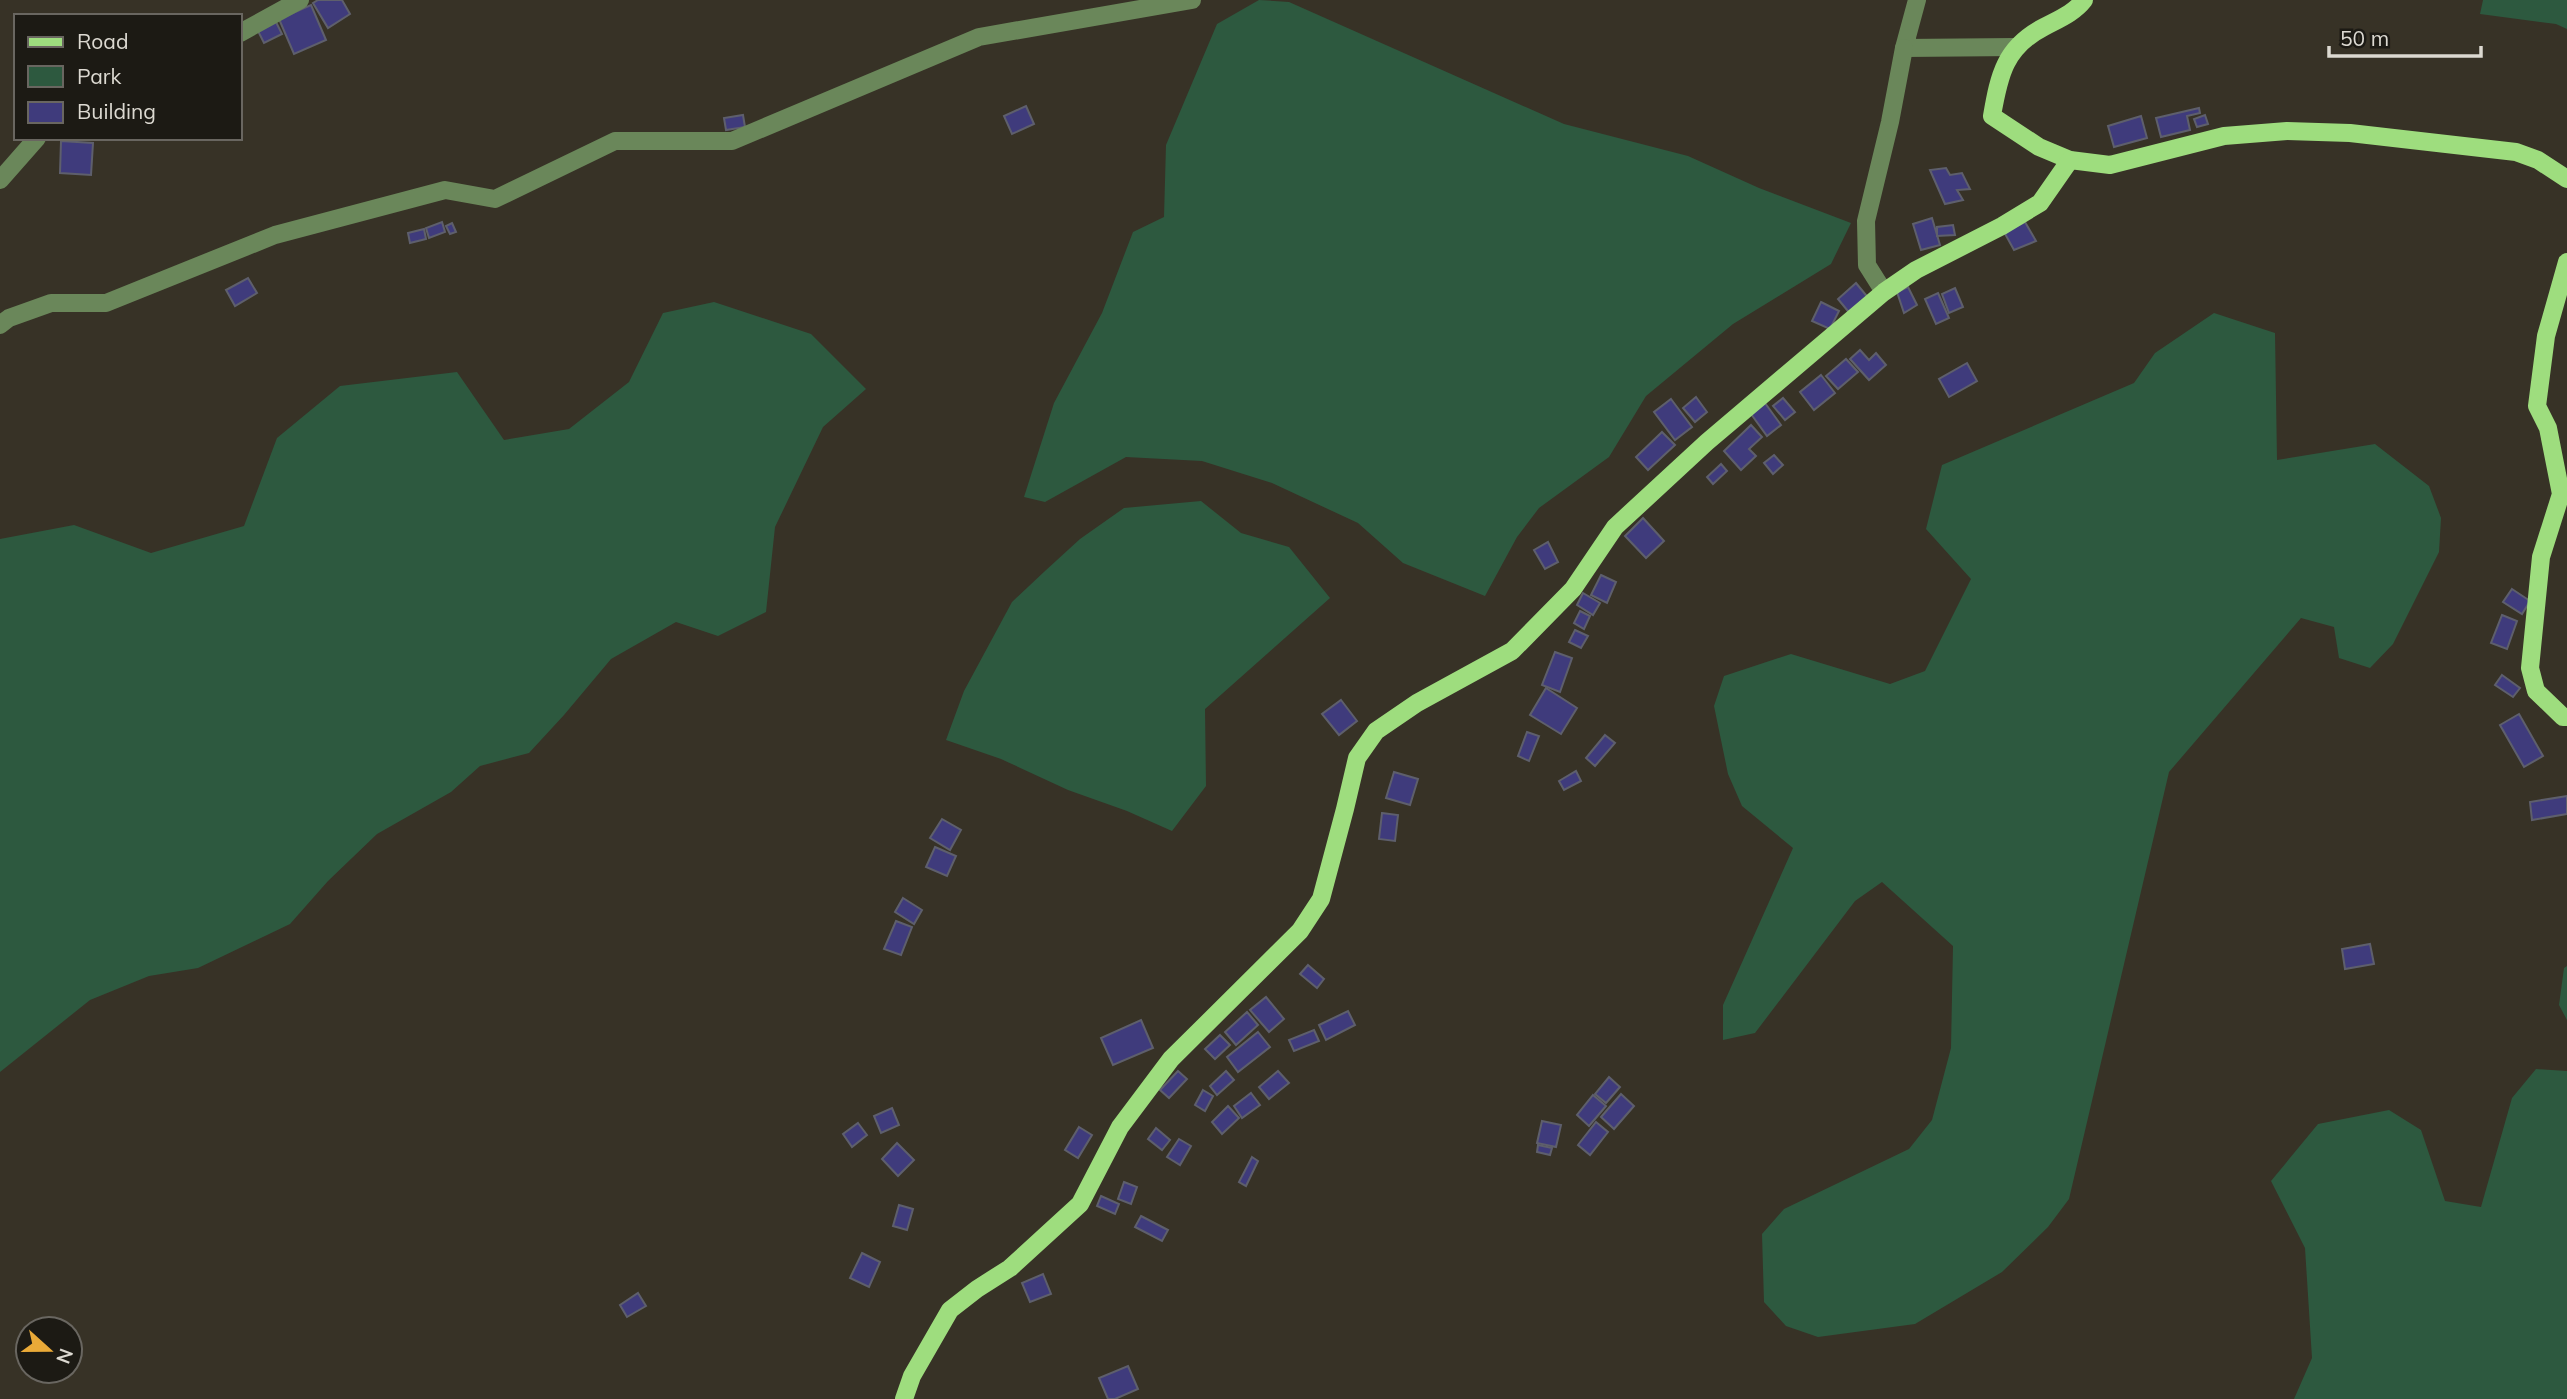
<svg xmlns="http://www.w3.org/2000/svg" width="2567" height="1399" font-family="Mulish,sans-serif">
	<rect width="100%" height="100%" fill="#373226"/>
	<g fill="#2d593f">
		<path d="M 1259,0 L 1289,2 L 1564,124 L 1688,156 L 1759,188 L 1851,223 L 1831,264 L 1733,324 L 1646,396 L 1609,457 L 1539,508 L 1517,537 L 1485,596 L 1403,563 L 1358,523 L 1272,483 L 1202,461 L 1126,457 L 1045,502 L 1024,497 L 1054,403 L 1102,313 L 1133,232 L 1164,217 L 1166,145 L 1217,24 Z"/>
		<path d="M 2483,0 L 2567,0 L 2567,29 L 2556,24 L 2480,14 Z"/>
		<path d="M 714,302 L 811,334 L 866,389 L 823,427 L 775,527 L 766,612 L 718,636 L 676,622 L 611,659 L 564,715 L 529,753 L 480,766 L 451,792 L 377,834 L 328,881 L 290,924 L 198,968 L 149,976 L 90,1000 L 0,1072 L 0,539 L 74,525 L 151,553 L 244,526 L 277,438 L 340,386 L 457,372 L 504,440 L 569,429 L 629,382 L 663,313 Z"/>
		<path d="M 2214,313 L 2275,333 L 2277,460 L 2375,444 L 2429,486 L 2441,518 L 2439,552 L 2393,644 L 2370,668 L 2339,658 L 2334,627 L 2301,618 L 2169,772 L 2069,1199 L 2048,1227 L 2002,1272 L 1915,1324 L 1818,1337 L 1786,1326 L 1764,1302 L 1762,1234 L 1784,1209 L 1909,1149 L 1932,1120 L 1951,1048 L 1953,946 L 1882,882 L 1855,901 L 1755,1033 L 1723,1040 L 1723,1005 L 1793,848 L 1742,806 L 1728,774 L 1714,706 L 1724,676 L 1791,654 L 1890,684 L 1925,671 L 1971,579 L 1926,529 L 1942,465 L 2134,383 L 2155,353 Z"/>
		<path d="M 1201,501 L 1241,533 L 1289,547 L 1330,598 L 1205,709 L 1206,786 L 1172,831 L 1127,811 L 1068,790 L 1001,759 L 946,740 L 964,691 L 1012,602 L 1045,571 L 1080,539 L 1124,508 Z"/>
		<path d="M 2567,966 L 2567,1020 L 2559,1005 L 2564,968 Z"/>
		<path d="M 2536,1069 L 2567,1071 L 2567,1399 L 2294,1399 L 2312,1358 L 2305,1248 L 2271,1181 L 2318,1124 L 2389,1110 L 2421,1130 L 2445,1201 L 2481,1207 L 2512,1098 Z"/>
	</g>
	<g fill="#3f3b7c" stroke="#5e5f6c" stroke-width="2">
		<path d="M 318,0 L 342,0 L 350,14 L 328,28 L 313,3 Z"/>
		<path d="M 311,5 L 326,40 L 294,54 L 279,19 Z"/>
		<path d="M 275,20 L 282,34 L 264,43 L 257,29 Z"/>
		<path d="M 1026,106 L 1034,124 L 1012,134 L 1004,116 Z"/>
		<path d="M 2199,108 L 2200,113 L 2187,116 L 2190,130 L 2161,137 L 2156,118 Z"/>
		<path d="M 743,115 L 745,127 L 726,130 L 724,118 Z"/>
		<path d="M 2205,115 L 2208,124 L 2197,127 L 2194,119 Z"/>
		<path d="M 2141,116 L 2147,138 L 2114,147 L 2108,126 Z"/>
		<path d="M 61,141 L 93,143 L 91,175 L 60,173 Z"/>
		<path d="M 1946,168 L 1950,175 L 1962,173 L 1970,189 L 1957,190 L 1963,200 L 1945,204 L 1930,170 Z"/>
		<path d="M 1932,218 L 1940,245 L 1921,250 L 1913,224 Z"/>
		<path d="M 442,222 L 445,232 L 429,238 L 426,228 Z"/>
		<path d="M 2025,222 L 2036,241 L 2014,250 L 2004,232 Z"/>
		<path d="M 452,223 L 456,232 L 450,234 L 446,226 Z"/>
		<path d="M 1953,225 L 1955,235 L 1937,236 L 1937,227 Z"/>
		<path d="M 424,229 L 426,239 L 410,243 L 408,233 Z"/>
		<path d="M 248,278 L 257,293 L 235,306 L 226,290 Z"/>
		<path d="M 1856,283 L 1870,300 L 1852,316 L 1838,299 Z"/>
		<path d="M 1908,287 L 1917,305 L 1904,313 L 1897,292 Z"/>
		<path d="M 1955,288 L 1963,307 L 1949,313 L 1942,294 Z"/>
		<path d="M 1938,293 L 1949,318 L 1936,324 L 1925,299 Z"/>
		<path d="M 1821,302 L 1839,311 L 1830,329 L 1812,321 Z"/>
		<path d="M 1860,350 L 1869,360 L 1876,353 L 1886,365 L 1869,380 L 1850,359 Z"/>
		<path d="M 1846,359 L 1858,372 L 1838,389 L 1826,376 Z"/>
		<path d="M 1967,363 L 1977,381 L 1949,397 L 1939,379 Z"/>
		<path d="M 1821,375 L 1835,393 L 1814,410 L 1800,392 Z"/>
		<path d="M 1696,397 L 1707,412 L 1695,422 L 1683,408 Z"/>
		<path d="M 1783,398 L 1795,412 L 1785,420 L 1773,406 Z"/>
		<path d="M 1671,399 L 1692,427 L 1675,440 L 1654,412 Z"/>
		<path d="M 1765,403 L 1781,425 L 1767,436 L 1751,414 Z"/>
		<path d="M 1751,425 L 1762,437 L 1749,449 L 1756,456 L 1741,470 L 1724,451 Z"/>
		<path d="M 1662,432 L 1675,445 L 1648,470 L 1636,457 Z"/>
		<path d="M 1774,455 L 1783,465 L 1773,474 L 1764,463 Z"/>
		<path d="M 1721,464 L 1727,471 L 1713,484 L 1707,477 Z"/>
		<path d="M 1643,518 L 1664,541 L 1646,558 L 1625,536 Z"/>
		<path d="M 1548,542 L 1558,562 L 1545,569 L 1534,550 Z"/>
		<path d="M 1601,575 L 1616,582 L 1607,603 L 1591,595 Z"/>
		<path d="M 2512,589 L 2530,601 L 2522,614 L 2503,602 Z"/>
		<path d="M 1583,593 L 1600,603 L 1593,615 L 1577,605 Z"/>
		<path d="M 1580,611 L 1590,616 L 1584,629 L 1574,623 Z"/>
		<path d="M 2502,615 L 2517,621 L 2507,649 L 2491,643 Z"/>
		<path d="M 1575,630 L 1588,636 L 1581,648 L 1569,642 Z"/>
		<path d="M 1555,652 L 1572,658 L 1560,692 L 1542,685 Z"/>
		<path d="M 2502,675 L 2520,688 L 2513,697 L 2495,685 Z"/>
		<path d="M 1546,688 L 1577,708 L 1561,734 L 1530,715 Z"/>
		<path d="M 1341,700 L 1357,721 L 1339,735 L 1322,714 Z"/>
		<path d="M 2519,714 L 2543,756 L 2524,767 L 2500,725 Z"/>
		<path d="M 1527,732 L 1539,736 L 1529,761 L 1518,756 Z"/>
		<path d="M 1605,735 L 1615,743 L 1595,766 L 1586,758 Z"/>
		<path d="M 1576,771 L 1581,781 L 1564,790 L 1559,781 Z"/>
		<path d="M 1394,772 L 1418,779 L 1410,805 L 1386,798 Z"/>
		<path d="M 2567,796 L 2567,814 L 2532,820 L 2530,802 Z"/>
		<path d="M 1382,813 L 1398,815 L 1395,841 L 1379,839 Z"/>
		<path d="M 942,819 L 961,830 L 950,850 L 930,838 Z"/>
		<path d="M 935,847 L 956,856 L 947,876 L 926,867 Z"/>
		<path d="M 903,898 L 922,910 L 914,924 L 895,912 Z"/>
		<path d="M 896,921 L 912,927 L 901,955 L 884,949 Z"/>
		<path d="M 2370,944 L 2374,964 L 2345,969 L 2342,949 Z"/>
		<path d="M 1308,965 L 1324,979 L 1317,988 L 1300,974 Z"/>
		<path d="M 1266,997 L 1284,1019 L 1269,1032 L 1250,1010 Z"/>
		<path d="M 1348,1011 L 1355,1025 L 1326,1040 L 1319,1025 Z"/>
		<path d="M 1247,1012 L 1258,1025 L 1236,1045 L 1225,1032 Z"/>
		<path d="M 1141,1020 L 1153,1048 L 1113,1065 L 1101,1038 Z"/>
		<path d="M 1314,1030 L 1319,1041 L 1294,1051 L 1289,1040 Z"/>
		<path d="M 1258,1032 L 1270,1047 L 1238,1072 L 1227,1057 Z"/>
		<path d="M 1220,1035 L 1230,1045 L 1215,1059 L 1205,1049 Z"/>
		<path d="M 1178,1071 L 1187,1079 L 1169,1098 L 1160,1090 Z"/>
		<path d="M 1226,1071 L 1234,1080 L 1217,1095 L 1210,1086 Z"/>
		<path d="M 1278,1071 L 1289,1083 L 1269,1099 L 1259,1087 Z"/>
		<path d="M 1609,1077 L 1620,1087 L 1606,1103 L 1595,1094 Z"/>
		<path d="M 1203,1090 L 1213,1096 L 1205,1111 L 1195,1105 Z"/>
		<path d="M 1251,1093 L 1260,1105 L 1242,1118 L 1234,1106 Z"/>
		<path d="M 1621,1094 L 1634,1106 L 1614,1129 L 1601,1117 Z"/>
		<path d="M 1593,1095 L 1606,1106 L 1589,1126 L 1577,1115 Z"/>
		<path d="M 1228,1106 L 1239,1118 L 1222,1134 L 1212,1122 Z"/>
		<path d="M 892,1108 L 899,1125 L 881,1133 L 874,1116 Z"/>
		<path d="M 1542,1121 L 1561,1125 L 1556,1147 L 1537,1143 Z"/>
		<path d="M 1596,1122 L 1608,1132 L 1590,1155 L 1578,1145 Z"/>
		<path d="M 858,1123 L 867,1135 L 852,1147 L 843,1134 Z"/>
		<path d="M 1079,1127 L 1092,1135 L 1078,1158 L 1065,1150 Z"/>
		<path d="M 1156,1128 L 1170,1140 L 1162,1150 L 1148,1139 Z"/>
		<path d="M 1179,1139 L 1191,1146 L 1180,1165 L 1167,1157 Z"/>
		<path d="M 897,1143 L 914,1160 L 898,1176 L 882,1159 Z"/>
		<path d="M 1538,1145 L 1552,1148 L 1550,1155 L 1537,1152 Z"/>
		<path d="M 1252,1157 L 1258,1161 L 1246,1186 L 1239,1182 Z"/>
		<path d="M 1124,1182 L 1137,1187 L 1131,1204 L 1118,1199 Z"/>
		<path d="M 1101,1196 L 1119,1204 L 1115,1214 L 1097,1206 Z"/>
		<path d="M 899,1205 L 913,1209 L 907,1230 L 893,1226 Z"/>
		<path d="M 1141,1216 L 1168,1230 L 1162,1241 L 1135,1227 Z"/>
		<path d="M 862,1253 L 880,1262 L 869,1287 L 850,1278 Z"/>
		<path d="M 1043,1274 L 1051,1294 L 1030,1302 L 1022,1283 Z"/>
		<path d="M 638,1293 L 646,1306 L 627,1317 L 620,1305 Z"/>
		<path d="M 1128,1366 L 1138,1389 L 1115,1399 L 1108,1399 L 1099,1378 Z"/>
	</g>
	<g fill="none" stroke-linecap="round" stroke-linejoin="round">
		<g stroke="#6a875a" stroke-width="18">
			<path d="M 1917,0 L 1904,48 L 2016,47"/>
			<path d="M 240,33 L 300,0"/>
			<path d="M 0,180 L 37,138"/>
			<path d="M 1884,292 L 1867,265 L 1866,221 L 1890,122 L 1904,48"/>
			<path d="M 0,325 L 9,318 L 51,303 L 106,303 L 275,235 L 445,190 L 495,199 L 615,141 L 732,141 L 979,37 L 1192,0"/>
		</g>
		<g stroke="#9edd7e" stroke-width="18">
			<path d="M 2084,0 C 2074,13 2059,19 2044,27 C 2005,47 1999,75 1992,116 L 2039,147 L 2070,160 L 2110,165 L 2224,136 L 2287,131 L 2350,133 L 2516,152 L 2538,160 L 2567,179"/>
			<path d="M 2567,262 L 2546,336 L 2537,406 L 2548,428 L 2561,494 L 2541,557 L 2530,668 L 2536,691 L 2563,717 L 2567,717"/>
			<path d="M 904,1399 L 912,1376 L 950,1310 L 977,1289 L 1010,1268 L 1080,1204 L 1120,1127 L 1171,1059 L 1300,931 L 1321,899 L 1345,809 L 1357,758 L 1376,731 L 1417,703 L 1512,651 L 1573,589 L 1615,527 L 1707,442 L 1884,292 L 1916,270 L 2002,226 L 2040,203 L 2070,160"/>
		</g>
	</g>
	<rect x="14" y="14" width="228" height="126" fill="#1c1a14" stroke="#696660" stroke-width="2"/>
	<rect x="28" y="37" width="35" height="10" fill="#9edd7e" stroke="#696660" stroke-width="2"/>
	<text x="77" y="49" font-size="21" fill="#dcd9d1">Road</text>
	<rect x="28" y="66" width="35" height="21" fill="#2d593f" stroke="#696660" stroke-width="2"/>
	<text x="77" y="84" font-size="21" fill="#dcd9d1">Park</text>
	<rect x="28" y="102" width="35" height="21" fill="#3f3b7c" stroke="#696660" stroke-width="2"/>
	<text x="77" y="119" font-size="21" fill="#dcd9d1">Building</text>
	<g transform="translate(49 1350) rotate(111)"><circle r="33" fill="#1c1a14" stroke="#696660" stroke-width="2"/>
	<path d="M0-5L12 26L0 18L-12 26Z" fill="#eaaa38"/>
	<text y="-10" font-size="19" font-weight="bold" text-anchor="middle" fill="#dcd9d1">N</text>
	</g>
	<path d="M2329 46v10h152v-10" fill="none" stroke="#dcd9d1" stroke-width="3.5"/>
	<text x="2340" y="46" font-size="21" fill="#dcd9d1" stroke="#1c1a14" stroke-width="5" paint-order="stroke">50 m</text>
</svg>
